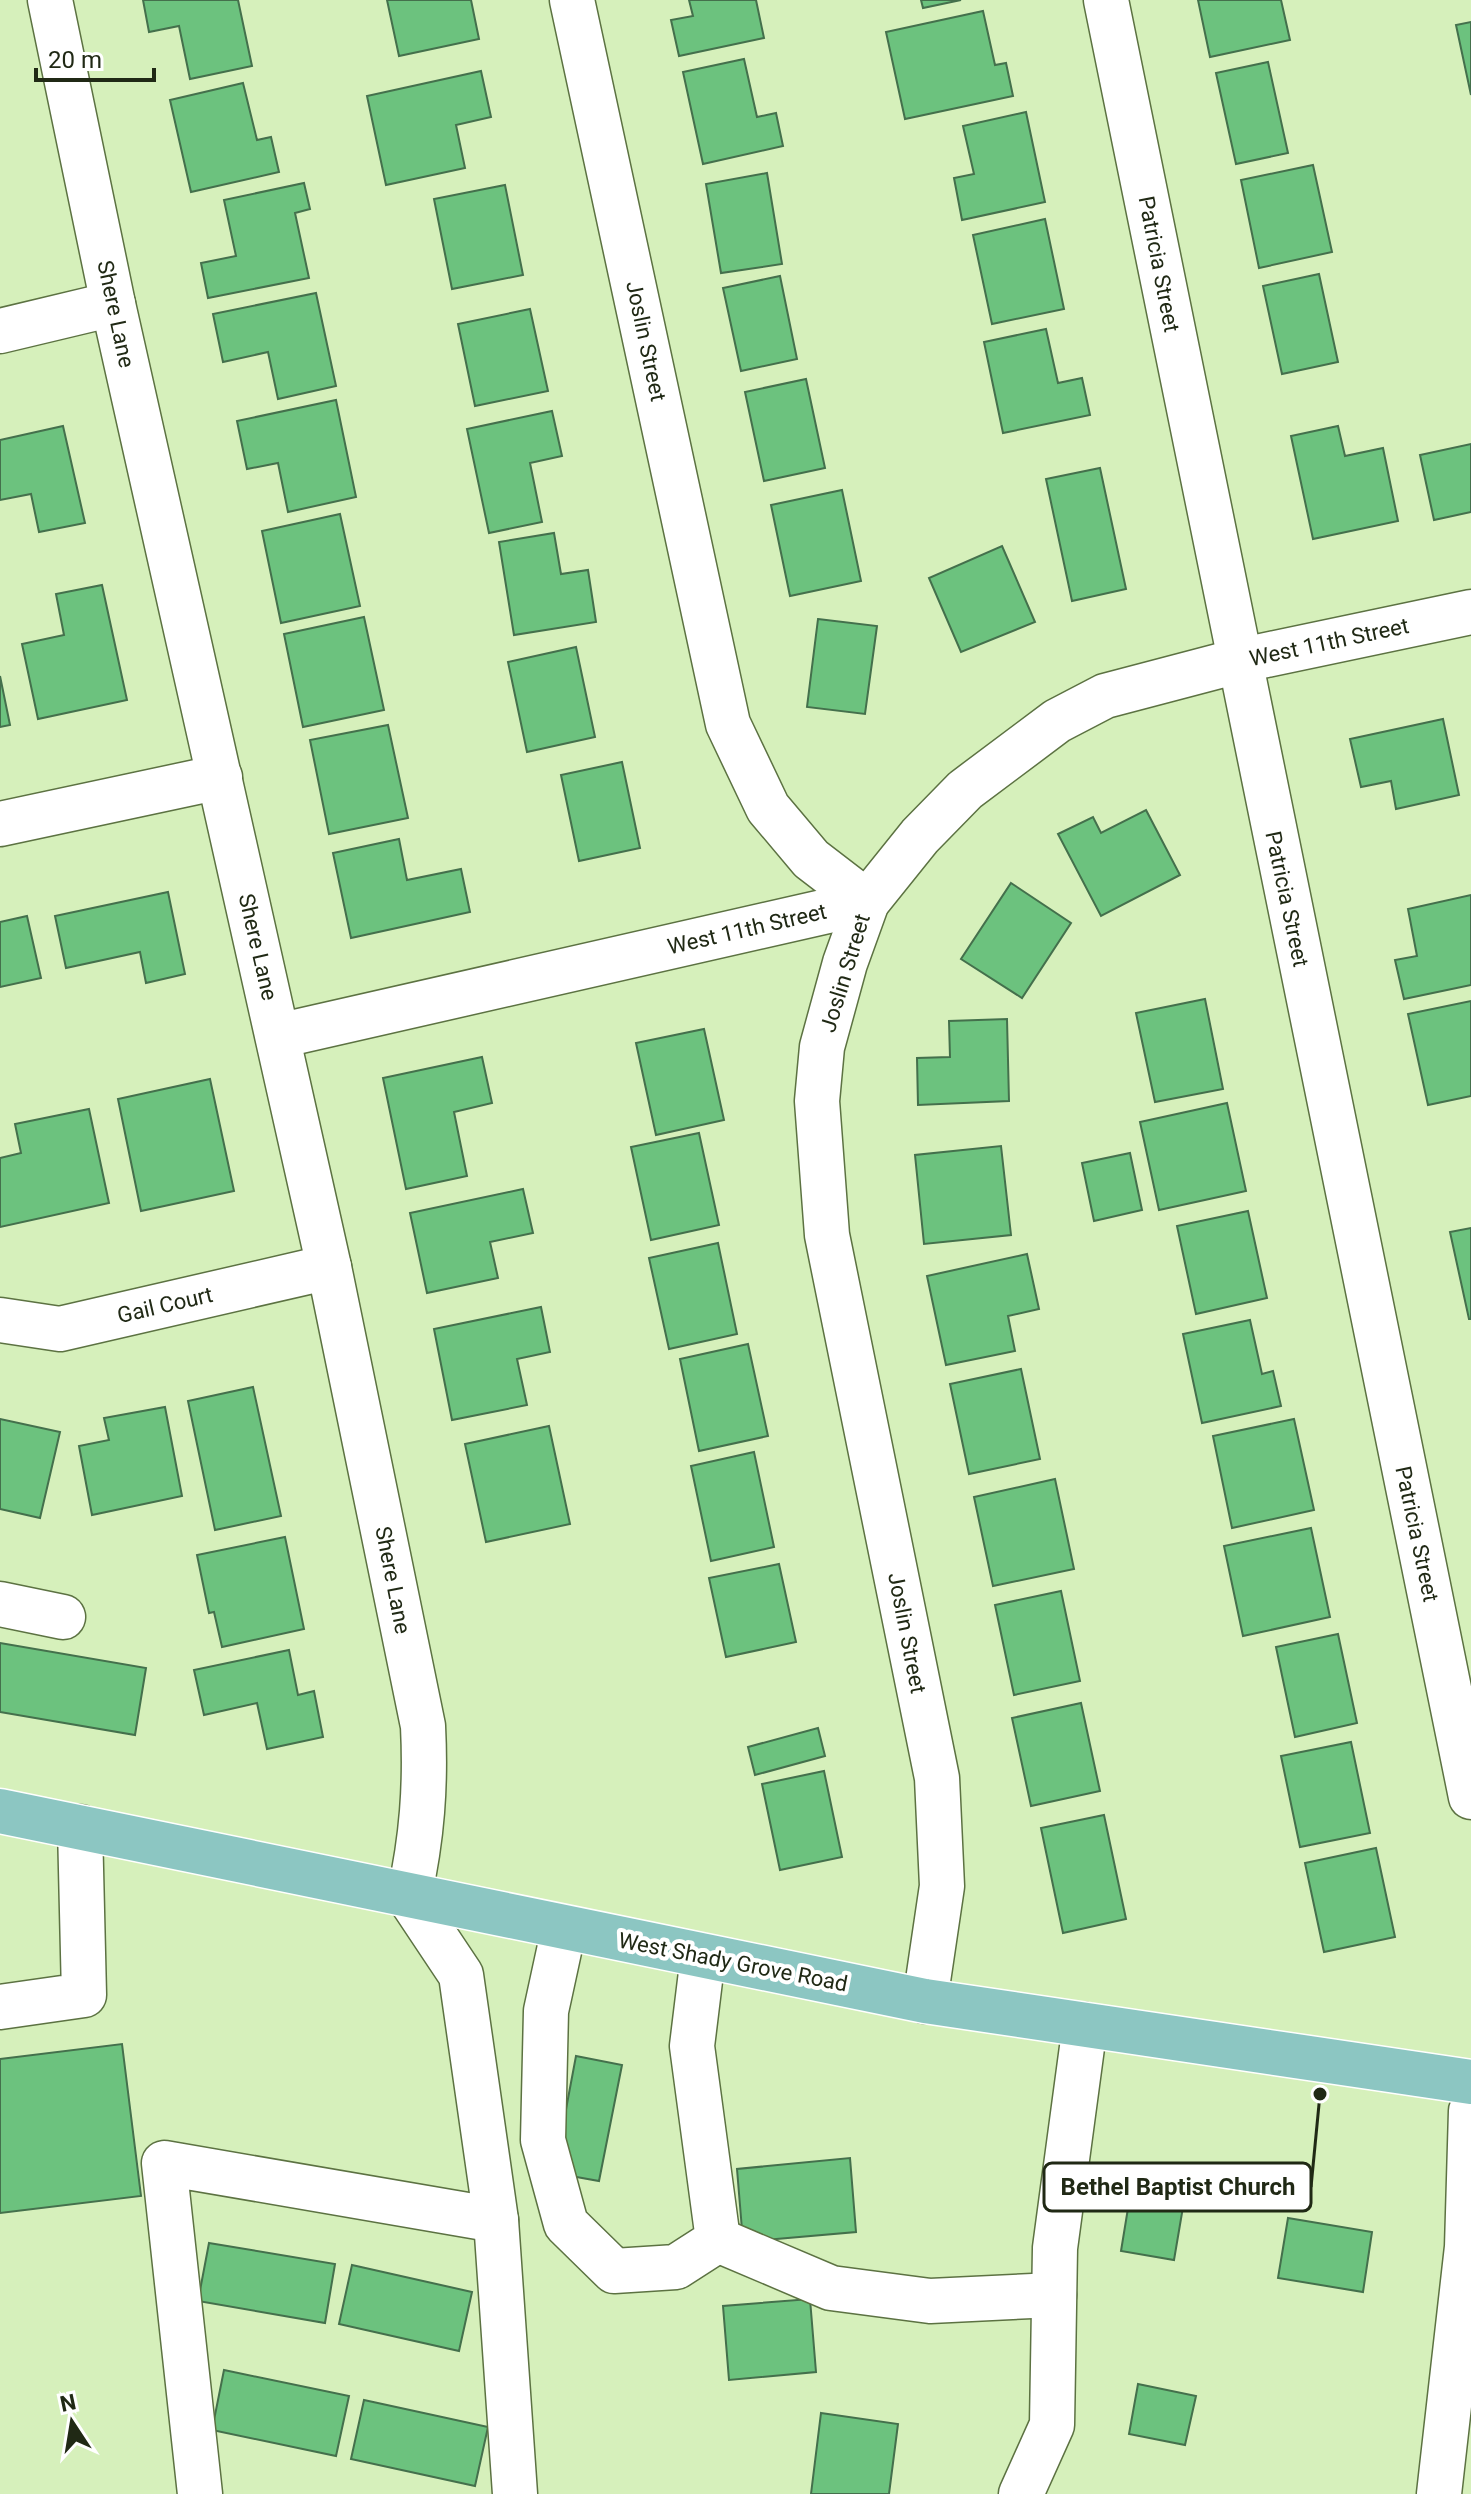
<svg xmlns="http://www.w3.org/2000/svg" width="1471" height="2494" font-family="Roboto,sans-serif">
	<rect width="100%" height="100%" fill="#d6f0bb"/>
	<g fill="#6cc27e" stroke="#44704c" stroke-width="2">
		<path d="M 143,0 L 238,0 L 252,66 L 190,79 L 179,26 L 149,32 Z"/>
		<path d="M 387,0 L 471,0 L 479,39 L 399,56 Z"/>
		<path d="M 689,0 L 756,0 L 764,38 L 679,56 L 671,20 L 693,16 Z"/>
		<path d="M 921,0 L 961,0 L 923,8 Z"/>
		<path d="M 1198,0 L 1281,0 L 1290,40 L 1210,57 Z"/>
		<path d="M 983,11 L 995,65 L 1006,63 L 1013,96 L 905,119 L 886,32 Z"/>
		<path d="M 1471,22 L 1471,95 L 1456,25 Z"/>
		<path d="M 744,59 L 757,117 L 776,113 L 783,146 L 703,164 L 683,72 Z"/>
		<path d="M 1268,62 L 1288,153 L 1236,164 L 1216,73 Z"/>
		<path d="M 481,71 L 491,117 L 456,125 L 465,168 L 386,185 L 367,96 Z"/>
		<path d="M 243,83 L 257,140 L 271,137 L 279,172 L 191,192 L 170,100 Z"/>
		<path d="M 1026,112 L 1045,202 L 962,220 L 954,178 L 974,174 L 963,126 Z"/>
		<path d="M 1313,165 L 1332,252 L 1259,268 L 1241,180 Z"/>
		<path d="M 767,173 L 782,264 L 721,273 L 706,184 Z"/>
		<path d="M 304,183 L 310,209 L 295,213 L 309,278 L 208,298 L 201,263 L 236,256 L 224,200 Z"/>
		<path d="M 505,185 L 523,275 L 452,289 L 434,199 Z"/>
		<path d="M 1045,219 L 1064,309 L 992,324 L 973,235 Z"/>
		<path d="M 1319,274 L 1338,362 L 1282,374 L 1263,286 Z"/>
		<path d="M 780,276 L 797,359 L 741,371 L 723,288 Z"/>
		<path d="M 316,293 L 336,386 L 278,399 L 268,352 L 223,362 L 213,314 Z"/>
		<path d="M 530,309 L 548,391 L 475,406 L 458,324 Z"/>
		<path d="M 1046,329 L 1058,383 L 1082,378 L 1090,415 L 1003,433 L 984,342 Z"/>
		<path d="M 806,379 L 825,468 L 764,481 L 745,392 Z"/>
		<path d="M 336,400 L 356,497 L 288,512 L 278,463 L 247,469 L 237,421 Z"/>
		<path d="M 552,411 L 562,456 L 530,463 L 542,522 L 489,533 L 467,429 Z"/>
		<path d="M 63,426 L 85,523 L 39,532 L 31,494 L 0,500 L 0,440 Z"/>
		<path d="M 1338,426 L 1345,456 L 1383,448 L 1398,521 L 1313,539 L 1291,436 Z"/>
		<path d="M 1471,444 L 1471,512 L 1434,520 L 1420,455 Z"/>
		<path d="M 1100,468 L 1126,589 L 1072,601 L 1046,479 Z"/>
		<path d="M 842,490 L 861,581 L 790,596 L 771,505 Z"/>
		<path d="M 340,514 L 360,606 L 281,623 L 262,531 Z"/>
		<path d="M 554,533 L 561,574 L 588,570 L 596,622 L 514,635 L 499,542 Z"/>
		<path d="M 1002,546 L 1035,622 L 961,652 L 929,578 Z"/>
		<path d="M 102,585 L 127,700 L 38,719 L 22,644 L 64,635 L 56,594 Z"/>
		<path d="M 364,617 L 384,710 L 303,727 L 284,634 Z"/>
		<path d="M 818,619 L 877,626 L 865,714 L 807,707 Z"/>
		<path d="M 576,647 L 595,737 L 527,752 L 508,662 Z"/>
		<path d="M 0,676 L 10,725 L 0,727 Z"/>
		<path d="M 1443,719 L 1459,795 L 1396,809 L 1391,781 L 1361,787 L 1350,739 Z"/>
		<path d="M 388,725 L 408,818 L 329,834 L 310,740 Z"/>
		<path d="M 622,762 L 640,848 L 579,861 L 561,775 Z"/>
		<path d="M 1146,810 L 1180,875 L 1101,916 L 1058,834 L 1093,817 L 1101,833 Z"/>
		<path d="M 399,839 L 407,880 L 461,869 L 470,912 L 351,938 L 333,853 Z"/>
		<path d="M 1011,883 L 1071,923 L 1022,998 L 961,959 Z"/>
		<path d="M 168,892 L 185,974 L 146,983 L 140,952 L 66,968 L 55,916 Z"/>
		<path d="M 1471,895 L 1471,985 L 1404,999 L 1395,960 L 1417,956 L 1408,909 Z"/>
		<path d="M 27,916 L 41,978 L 0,987 L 0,922 Z"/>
		<path d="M 1205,999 L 1223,1089 L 1155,1102 L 1136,1013 Z"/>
		<path d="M 1471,1001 L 1471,1096 L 1428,1105 L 1408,1014 Z"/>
		<path d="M 1007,1019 L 1009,1101 L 918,1105 L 917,1058 L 950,1057 L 949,1021 Z"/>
		<path d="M 704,1029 L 724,1120 L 656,1135 L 636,1043 Z"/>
		<path d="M 482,1057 L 492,1103 L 454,1112 L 467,1176 L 406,1189 L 383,1078 Z"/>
		<path d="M 210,1079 L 234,1191 L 141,1211 L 118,1099 Z"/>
		<path d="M 1227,1103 L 1246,1191 L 1159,1210 L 1140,1122 Z"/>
		<path d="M 89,1109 L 109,1203 L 0,1227 L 0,1158 L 21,1153 L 15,1124 Z"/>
		<path d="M 699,1133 L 719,1225 L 651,1240 L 631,1147 Z"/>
		<path d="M 1001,1146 L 1011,1235 L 924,1244 L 915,1155 Z"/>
		<path d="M 1130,1153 L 1142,1210 L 1094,1221 L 1082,1163 Z"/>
		<path d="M 523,1189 L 533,1233 L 490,1242 L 498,1278 L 427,1293 L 410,1213 Z"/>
		<path d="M 1248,1211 L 1267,1298 L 1196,1314 L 1177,1226 Z"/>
		<path d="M 1471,1228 L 1471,1319 L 1469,1319 L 1450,1232 Z"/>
		<path d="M 718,1243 L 737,1334 L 669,1349 L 649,1258 Z"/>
		<path d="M 1027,1254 L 1039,1309 L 1008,1316 L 1015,1351 L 946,1365 L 927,1276 Z"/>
		<path d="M 541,1307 L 550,1352 L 517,1359 L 527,1405 L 452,1420 L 434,1329 Z"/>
		<path d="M 1250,1320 L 1262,1374 L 1273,1371 L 1281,1406 L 1202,1423 L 1183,1334 Z"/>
		<path d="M 748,1344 L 768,1436 L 699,1451 L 680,1359 Z"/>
		<path d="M 1021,1369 L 1040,1459 L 969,1474 L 950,1384 Z"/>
		<path d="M 253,1387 L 281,1516 L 215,1530 L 188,1401 Z"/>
		<path d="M 165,1407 L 182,1496 L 92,1515 L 79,1446 L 109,1440 L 104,1418 Z"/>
		<path d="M 0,1419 L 60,1432 L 40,1518 L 0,1509 Z"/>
		<path d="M 1294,1419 L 1314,1510 L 1232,1528 L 1213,1436 Z"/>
		<path d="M 549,1426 L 570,1524 L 486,1542 L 465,1444 Z"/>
		<path d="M 754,1452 L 774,1547 L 711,1561 L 691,1466 Z"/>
		<path d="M 1055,1479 L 1074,1569 L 993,1586 L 974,1497 Z"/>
		<path d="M 1311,1528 L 1330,1617 L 1243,1636 L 1224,1546 Z"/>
		<path d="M 285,1537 L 304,1629 L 222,1647 L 214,1612 L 209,1613 L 197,1555 Z"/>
		<path d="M 779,1564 L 796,1642 L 726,1657 L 709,1578 Z"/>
		<path d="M 1061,1591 L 1080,1681 L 1014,1695 L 995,1605 Z"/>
		<path d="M 1338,1634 L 1357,1723 L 1295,1737 L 1276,1647 Z"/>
		<path d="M 0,1643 L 146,1668 L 135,1735 L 0,1712 Z"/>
		<path d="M 289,1650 L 298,1695 L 314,1691 L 323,1737 L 267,1749 L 257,1703 L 204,1715 L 194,1670 Z"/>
		<path d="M 1081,1703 L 1100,1791 L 1031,1806 L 1012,1718 Z"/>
		<path d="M 818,1728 L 825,1756 L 755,1775 L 748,1747 Z"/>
		<path d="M 1351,1742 L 1370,1833 L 1300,1847 L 1281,1756 Z"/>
		<path d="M 824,1771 L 842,1857 L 780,1870 L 762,1784 Z"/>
		<path d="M 1104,1815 L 1126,1919 L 1063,1933 L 1041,1828 Z"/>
		<path d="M 1376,1848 L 1395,1937 L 1324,1952 L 1305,1863 Z"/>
		<path d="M 122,2044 L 141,2196 L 0,2213 L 0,2059 Z"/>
		<path d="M 576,2056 L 622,2065 L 599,2181 L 554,2173 Z"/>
		<path d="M 850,2158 L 856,2232 L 743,2242 L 737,2169 Z"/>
		<path d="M 1130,2196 L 1183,2207 L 1174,2260 L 1121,2251 Z"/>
		<path d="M 1288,2218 L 1372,2232 L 1363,2292 L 1278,2278 Z"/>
		<path d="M 209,2243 L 335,2264 L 325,2323 L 198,2301 Z"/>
		<path d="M 352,2265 L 472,2292 L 459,2351 L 339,2324 Z"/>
		<path d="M 810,2299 L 816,2372 L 729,2380 L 723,2306 Z"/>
		<path d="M 224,2370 L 349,2396 L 336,2456 L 212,2430 Z"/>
		<path d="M 1138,2384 L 1196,2396 L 1185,2445 L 1129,2434 Z"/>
		<path d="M 364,2400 L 488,2427 L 475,2486 L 351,2459 Z"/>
		<path d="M 821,2413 L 898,2424 L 889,2494 L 811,2494 Z"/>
	</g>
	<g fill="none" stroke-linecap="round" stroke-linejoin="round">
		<g stroke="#5c7242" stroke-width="47">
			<g id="minor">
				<path d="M 50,0 L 113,304 L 329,1267 L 423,1726 C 426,1786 422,1838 409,1897 L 461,1975 L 496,2220 L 515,2494"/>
				<path d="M 572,0 L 728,724 L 768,808 L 811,859 L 867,902"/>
				<path d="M 1106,0 L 1471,1797"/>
				<path d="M 0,331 L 113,304"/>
				<path d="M 0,824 L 220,777"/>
				<path d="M 278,1036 L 867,902"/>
				<path d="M 0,1320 L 60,1329 L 329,1267"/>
				<path d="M 0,1604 L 63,1617"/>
				<path d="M 564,1928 L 546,2011 L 543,2140 L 566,2224 L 614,2271 L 676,2267 L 718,2240 L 692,2046 L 703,1956"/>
				<path d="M 925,2001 L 942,1886 L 937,1778 L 827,1235 L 817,1101 L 822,1047 L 845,963 L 867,902 L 920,836 L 965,790 L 1057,721 L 1105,696 L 1238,661 L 1471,612"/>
				<path d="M 0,2007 L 84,1995 L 80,1827"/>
				<path d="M 718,2240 L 831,2288 L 930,2301 L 1054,2295"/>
				<path d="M 200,2494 L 164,2163 L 496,2220"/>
				<path d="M 1021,2494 L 1052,2425 L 1055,2248 L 1085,2025"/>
				<path d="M 1439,2494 L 1467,2247 L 1471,2111"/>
			</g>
		</g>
		<g stroke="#fff" stroke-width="47">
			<path id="major" d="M 0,1811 L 925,2001 L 1471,2082"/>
		</g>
		<use href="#minor" stroke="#fff" stroke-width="44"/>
		<use href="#major" stroke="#8cc6c2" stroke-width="44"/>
	</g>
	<g text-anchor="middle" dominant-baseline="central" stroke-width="8" stroke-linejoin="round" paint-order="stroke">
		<g font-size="22" fill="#202915" stroke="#fff">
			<text transform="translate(1159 264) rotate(79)">Patricia Street</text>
			<text transform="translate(116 314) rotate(78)">Shere Lane</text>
			<text transform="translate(646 341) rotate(78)">Joslin Street</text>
			<text transform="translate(1329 642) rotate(-12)">West 11th Street</text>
			<text transform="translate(1287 899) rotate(78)">Patricia Street</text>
			<text transform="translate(747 929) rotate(-13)">West 11th Street</text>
			<text transform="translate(258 947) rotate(77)">Shere Lane</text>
			<text transform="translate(845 973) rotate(-73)">Joslin Street</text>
			<text transform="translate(165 1305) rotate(-13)">Gail Court</text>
			<text transform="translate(1417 1534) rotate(78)">Patricia Street</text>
			<text transform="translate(393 1580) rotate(79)">Shere Lane</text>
			<text transform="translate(907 1633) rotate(79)">Joslin Street</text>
			<text transform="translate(733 1962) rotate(11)">West Shady Grove Road</text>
		</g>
	</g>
	<path fill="none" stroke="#202915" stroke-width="3" d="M1320 2094L1311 2187"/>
	<circle fill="#202915" stroke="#fff" stroke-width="3" cx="1320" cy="2094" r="8"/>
	<rect fill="#fff" stroke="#202915" stroke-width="3" x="1044" y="2163" width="267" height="48" rx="8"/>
	<g font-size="24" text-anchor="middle" font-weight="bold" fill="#202915">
		<text x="1178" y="2195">Bethel Baptist Church</text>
	</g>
	<g transform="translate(72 2422) rotate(348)" stroke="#ffffff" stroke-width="6" paint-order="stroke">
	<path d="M0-6L14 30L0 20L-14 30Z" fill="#202915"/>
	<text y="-12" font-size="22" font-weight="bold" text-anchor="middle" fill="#202915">N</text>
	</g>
	<path d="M36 68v12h118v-12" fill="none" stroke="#202915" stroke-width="4"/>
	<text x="48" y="68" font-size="24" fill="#202915" stroke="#ffffff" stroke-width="6" paint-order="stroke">20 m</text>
</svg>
